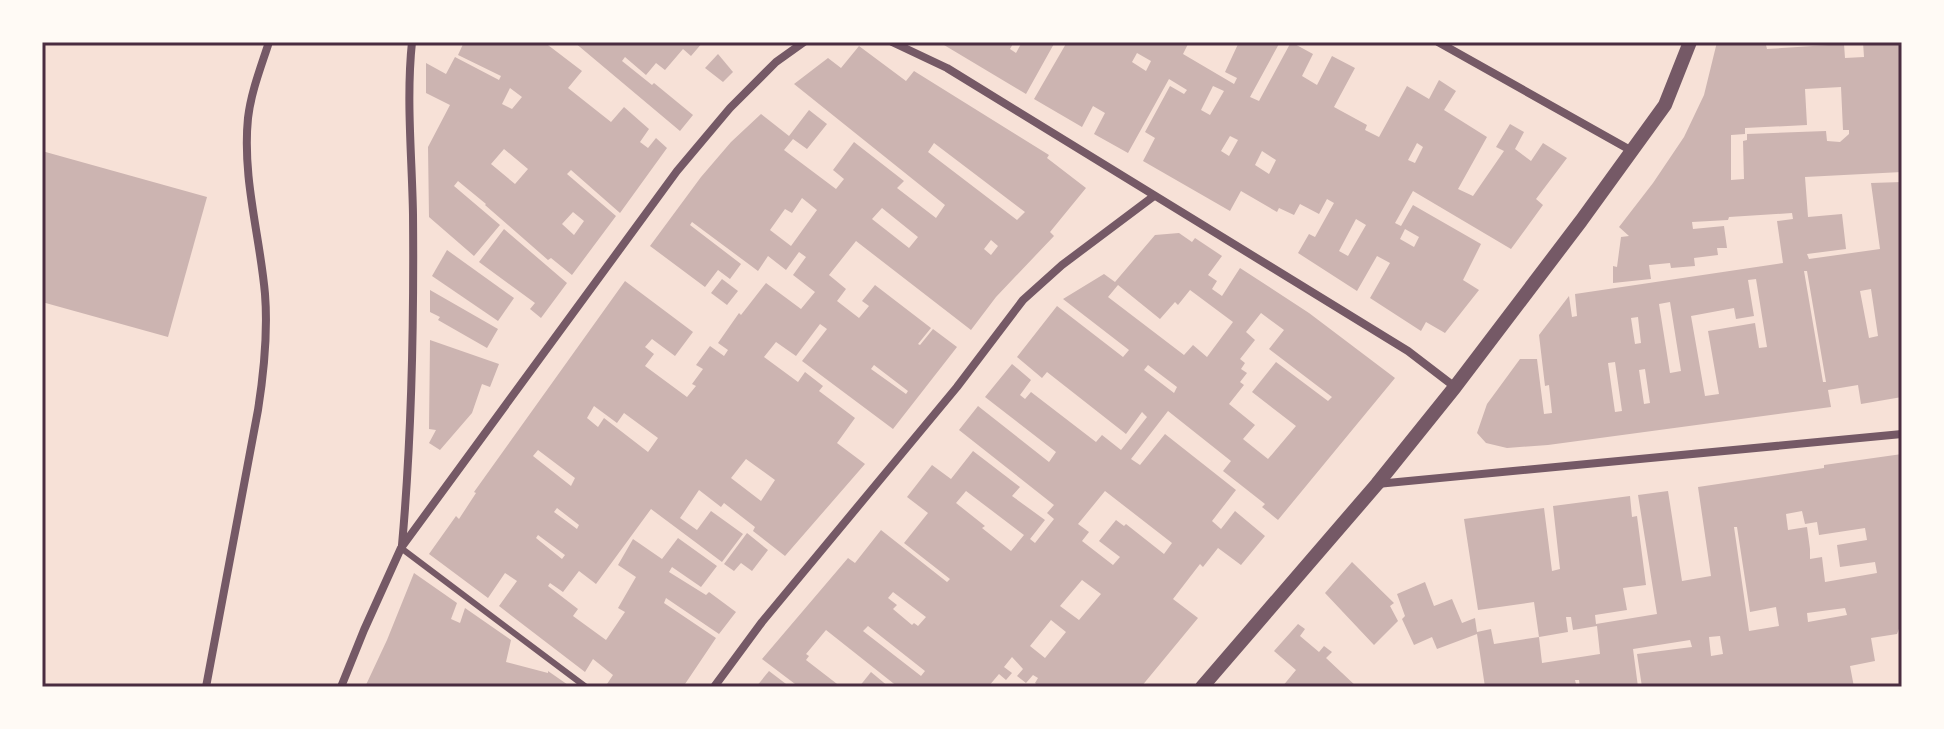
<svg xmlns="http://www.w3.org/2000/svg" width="1944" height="729" font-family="'DejaVu Sans',sans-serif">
	<rect width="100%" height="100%" fill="#f7e1d7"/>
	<g fill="#ccb4b1" fill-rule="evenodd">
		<path d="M 464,42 L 479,42 L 484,44 L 486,42 L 544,42 L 582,71 L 568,88 L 611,122 L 624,107 L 649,129 L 640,142 L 648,148 L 656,138 L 667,148 L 620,213 L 571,170 L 567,174 L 616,216 L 572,275 L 551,258 L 548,260 L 485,205 L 486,204 L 458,181 L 454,186 L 500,225 L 474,256 L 429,217 L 428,147 L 450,105 L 426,93 L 426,63 L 446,74 L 455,57 L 499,80 L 501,76 L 458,55 ZM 510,88 L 522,97 L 512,109 L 502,104 ZM 504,149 L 528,169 L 515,184 L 491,164 ZM 573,212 L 584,221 L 574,235 L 562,224 Z"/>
		<path d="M 574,42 L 703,42 L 691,56 L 683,49 L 665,70 L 656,63 L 646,75 L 625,57 L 622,61 L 652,85 L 654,83 L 693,115 L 680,131 Z"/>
		<path d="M 939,42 L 1014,42 L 1010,49 L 1016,53 L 1022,42 L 1055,42 L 1026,94 Z"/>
		<path d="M 1067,42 L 1189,42 L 1183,54 L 1234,84 L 1237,78 L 1225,72 L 1239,42 L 1280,42 L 1250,97 L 1259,101 L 1291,42 L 1313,54 L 1302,76 L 1317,85 L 1332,56 L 1355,68 L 1334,107 L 1367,125 L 1365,130 L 1379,137 L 1407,86 L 1429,99 L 1439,80 L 1456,91 L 1444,110 L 1487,137 L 1458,189 L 1473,196 L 1504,151 L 1496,147 L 1510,124 L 1524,132 L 1515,149 L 1531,161 L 1543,143 L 1567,158 L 1536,199 L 1543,205 L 1511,249 L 1413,191 L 1395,223 L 1401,226 L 1413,205 L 1481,244 L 1463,280 L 1479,290 L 1445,333 L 1426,322 L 1421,331 L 1370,298 L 1390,263 L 1377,256 L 1357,291 L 1298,253 L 1309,234 L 1315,237 L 1334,203 L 1327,199 L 1319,214 L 1300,204 L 1294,215 L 1279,208 L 1277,212 L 1241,191 L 1230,211 L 1143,161 L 1155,138 L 1145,132 L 1170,86 L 1184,94 L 1187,90 L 1169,79 L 1128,153 L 1094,134 L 1105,113 L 1093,106 L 1082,127 L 1034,99 ZM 1137,53 L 1151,61 L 1146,71 L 1132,62 ZM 1213,86 L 1224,91 L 1210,115 L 1201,110 ZM 1230,136 L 1238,140 L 1229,156 L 1221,151 ZM 1417,143 L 1423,147 L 1415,163 L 1408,160 ZM 1262,151 L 1276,160 L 1269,174 L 1255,165 ZM 1356,219 L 1366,225 L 1348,256 L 1339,251 ZM 1405,229 L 1419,237 L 1414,247 L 1400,239 Z"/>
		<path d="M 1717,42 L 1780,42 L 1780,44 L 1766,45 L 1767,49 L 1844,44 L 1845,58 L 1864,57 L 1863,42 L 1902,42 L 1902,172 L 1805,177 L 1808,217 L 1842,214 L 1846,249 L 1807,254 L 1809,259 L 1880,249 L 1871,183 L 1902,182 L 1902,233 L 1899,233 L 1900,246 L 1902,245 L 1902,397 L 1861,404 L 1858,385 L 1828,390 L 1831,407 L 1548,445 L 1507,448 L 1486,443 L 1477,433 L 1487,404 L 1520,359 L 1537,359 L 1544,414 L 1552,413 L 1549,385 L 1545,386 L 1539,335 L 1569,296 L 1572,317 L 1577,316 L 1575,294 L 1783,263 L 1777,221 L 1793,219 L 1792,213 L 1729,217 L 1728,220 L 1692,222 L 1693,229 L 1724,226 L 1727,248 L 1717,248 L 1718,255 L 1694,258 L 1695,266 L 1671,268 L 1670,263 L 1649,265 L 1651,279 L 1613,283 L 1613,266 L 1617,267 L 1621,237 L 1629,236 L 1619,227 L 1653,183 L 1684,137 L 1704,95 ZM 1841,87 L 1843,130 L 1849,130 L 1849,134 L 1840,142 L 1827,141 L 1826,131 L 1747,134 L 1747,140 L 1743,141 L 1744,179 L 1731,180 L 1731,135 L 1745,134 L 1745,128 L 1807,125 L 1805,89 ZM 1804,271 L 1807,271 L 1826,382 L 1823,382 ZM 1756,279 L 1767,347 L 1759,348 L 1755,323 L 1708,331 L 1719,394 L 1705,396 L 1691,316 L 1734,308 L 1736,319 L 1754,316 L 1748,280 ZM 1871,289 L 1878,336 L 1869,338 L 1860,291 ZM 1670,302 L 1681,371 L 1670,373 L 1659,304 ZM 1638,317 L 1641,343 L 1635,344 L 1631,318 ZM 1615,362 L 1622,411 L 1615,412 L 1608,363 ZM 1645,369 L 1650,403 L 1644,404 L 1639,370 Z"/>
		<path d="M 859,46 L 906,81 L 914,71 L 1049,155 L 1047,158 L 1086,188 L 1050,232 L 1054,236 L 996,297 L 971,330 L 856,241 L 829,275 L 846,289 L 837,301 L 859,318 L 869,306 L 862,301 L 875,285 L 931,328 L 918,344 L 920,345 L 933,329 L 957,347 L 893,429 L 802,361 L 827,329 L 820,324 L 796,356 L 776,342 L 764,357 L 798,382 L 805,372 L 823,386 L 819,391 L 855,418 L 837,443 L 865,464 L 785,556 L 753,531 L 755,527 L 724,503 L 721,507 L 699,490 L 680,518 L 697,530 L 711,511 L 743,534 L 722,562 L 651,509 L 596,584 L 579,571 L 563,592 L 550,583 L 548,586 L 578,609 L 573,616 L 606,640 L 625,612 L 618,608 L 636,577 L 618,565 L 633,539 L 662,559 L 678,538 L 717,566 L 701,587 L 672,567 L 669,572 L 706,595 L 709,592 L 736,612 L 719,634 L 666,598 L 664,603 L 716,638 L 683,687 L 605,687 L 613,675 L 593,659 L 585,672 L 499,606 L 517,581 L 505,573 L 488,598 L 429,554 L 456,516 L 459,519 L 476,493 L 474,492 L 625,281 L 693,332 L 675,356 L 652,339 L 645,347 L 654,354 L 645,366 L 687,397 L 696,386 L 692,384 L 703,369 L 696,365 L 710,346 L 724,356 L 728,350 L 718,343 L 739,313 L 741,315 L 766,283 L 801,309 L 815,292 L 793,275 L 806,257 L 799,252 L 786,270 L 768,256 L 758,271 L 692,222 L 690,225 L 741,264 L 730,279 L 718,270 L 705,287 L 650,246 L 701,177 L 731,142 L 761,114 L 789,136 L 809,110 L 827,124 L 807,149 L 793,139 L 784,150 L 836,189 L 844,179 L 833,170 L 854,142 L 904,181 L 897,188 L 936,218 L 945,205 L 794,84 L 828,58 L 841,68 ZM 934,143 L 1025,212 L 1017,220 L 928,152 ZM 802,198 L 817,210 L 791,246 L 770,230 L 785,209 L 792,213 ZM 882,208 L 918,237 L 909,248 L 872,219 ZM 991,240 L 998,246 L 991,255 L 984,249 ZM 874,365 L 908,391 L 906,394 L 871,369 ZM 594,406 L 617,423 L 624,413 L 658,438 L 648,452 L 604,418 L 598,427 L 587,418 ZM 538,450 L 575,478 L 571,486 L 533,456 ZM 746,459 L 775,480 L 761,501 L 731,478 ZM 557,508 L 579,525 L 577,529 L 554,512 ZM 538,535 L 565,555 L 562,559 L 536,538 Z"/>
		<path d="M 718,54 L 733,72 L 723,82 L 705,68 Z"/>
		<path d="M 42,151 L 207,197 L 168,337 L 42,302 Z"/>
		<path d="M 504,229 L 567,283 L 541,318 L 530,309 L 535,303 L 479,262 Z"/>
		<path d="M 1179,233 L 1192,242 L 1195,238 L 1222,256 L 1208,275 L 1217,281 L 1212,289 L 1222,296 L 1240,268 L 1309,313 L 1395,378 L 1278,520 L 1262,507 L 1265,504 L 1223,471 L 1231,461 L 1168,411 L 1131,459 L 1140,465 L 1165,434 L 1236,490 L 1212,521 L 1221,529 L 1235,511 L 1265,536 L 1241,565 L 1218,548 L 1203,567 L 1200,564 L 1173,599 L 1198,618 L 1141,687 L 1040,687 L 1035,683 L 1038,678 L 1033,675 L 1026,683 L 1017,676 L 1023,669 L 1012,657 L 1004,667 L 1012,673 L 1006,680 L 999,674 L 988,687 L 898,687 L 826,630 L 806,654 L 809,656 L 806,660 L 841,687 L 799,687 L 762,659 L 848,558 L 855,563 L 881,530 L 947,582 L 950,579 L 904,543 L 928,513 L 907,497 L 932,465 L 951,479 L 973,451 L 1020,487 L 1012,496 L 1045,520 L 1030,539 L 1035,543 L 1054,519 L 1047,513 L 1054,505 L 959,430 L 978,406 L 1049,462 L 1056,452 L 985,397 L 1012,364 L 1031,380 L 1020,395 L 1025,399 L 1031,392 L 1096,442 L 1102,435 L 1121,450 L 1147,417 L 1142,412 L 1126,434 L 1047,372 L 1042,378 L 1017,357 L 1057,306 L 1123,357 L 1129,350 L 1063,299 L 1104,274 L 1115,282 L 1155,235 ZM 1118,285 L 1160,319 L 1175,302 L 1178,305 L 1190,290 L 1233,322 L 1207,357 L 1193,345 L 1184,355 L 1108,297 ZM 1261,313 L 1284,330 L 1269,349 L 1332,397 L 1328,401 L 1276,362 L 1252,392 L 1296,426 L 1268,459 L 1243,439 L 1255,425 L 1229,404 L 1244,385 L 1240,382 L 1247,373 L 1241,369 L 1245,363 L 1240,359 L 1255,340 L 1246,332 ZM 1148,365 L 1177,387 L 1174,393 L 1144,370 ZM 966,491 L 1024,535 L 1011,551 L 982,528 L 985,526 L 956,503 ZM 1105,491 L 1172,543 L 1164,554 L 1126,524 L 1124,526 L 1116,520 L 1099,541 L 1120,557 L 1113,565 L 1082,541 L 1089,532 L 1078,524 ZM 1082,580 L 1101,594 L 1079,620 L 1060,606 ZM 893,592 L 926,617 L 918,626 L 914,623 L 912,625 L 893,609 L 897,605 L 888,598 ZM 1051,620 L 1066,632 L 1045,658 L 1030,646 ZM 868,626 L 925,671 L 921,676 L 863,631 Z"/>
		<path d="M 447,250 L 514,298 L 498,321 L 432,276 Z"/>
		<path d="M 722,279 L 738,291 L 727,305 L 711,293 Z"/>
		<path d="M 430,290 L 498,329 L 487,348 L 438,320 L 440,317 L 430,312 Z"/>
		<path d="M 430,340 L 499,364 L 490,387 L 482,384 L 472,413 L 440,450 L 429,443 L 436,430 L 429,429 Z"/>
		<path d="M 1902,454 L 1902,621 L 1897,634 L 1871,638 L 1875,661 L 1850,666 L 1854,687 L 1642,687 L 1637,654 L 1692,647 L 1690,640 L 1633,649 L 1638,687 L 1580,687 L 1579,680 L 1575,680 L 1576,684 L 1569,684 L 1570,687 L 1485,687 L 1477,634 L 1437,649 L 1432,637 L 1414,645 L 1402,619 L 1405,616 L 1397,594 L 1425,582 L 1434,606 L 1452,599 L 1462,623 L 1475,618 L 1477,632 L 1491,629 L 1494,644 L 1539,637 L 1534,602 L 1478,610 L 1464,519 L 1544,508 L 1552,571 L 1560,569 L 1553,506 L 1630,496 L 1632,517 L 1637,516 L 1646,585 L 1623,588 L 1627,610 L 1595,615 L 1596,624 L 1657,614 L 1638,495 L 1668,491 L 1682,581 L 1711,576 L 1698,487 L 1824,468 L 1824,465 ZM 1802,511 L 1805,524 L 1817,522 L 1819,535 L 1865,528 L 1867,540 L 1837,545 L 1840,567 L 1875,562 L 1877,573 L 1825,582 L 1822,557 L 1810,559 L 1810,549 L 1807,527 L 1788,530 L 1786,514 ZM 1734,527 L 1737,527 L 1750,612 L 1776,607 L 1779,626 L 1749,631 ZM 1845,608 L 1847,615 L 1808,622 L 1807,613 ZM 1566,617 L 1571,617 L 1573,630 L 1597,626 L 1600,654 L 1542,663 L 1539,637 L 1568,632 ZM 1720,636 L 1723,654 L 1711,656 L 1709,637 Z"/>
		<path d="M 747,533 L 768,550 L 752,571 L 741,563 L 734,571 L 724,564 Z"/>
		<path d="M 1352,562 L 1394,603 L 1390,606 L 1398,621 L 1374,645 L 1325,593 Z"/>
		<path d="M 414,573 L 457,603 L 451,619 L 460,623 L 465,608 L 511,640 L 506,662 L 548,673 L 548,671 L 571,687 L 365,687 L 387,640 Z"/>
		<path d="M 1298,624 L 1305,629 L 1300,636 L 1319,652 L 1324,646 L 1332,652 L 1326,658 L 1357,687 L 1282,687 L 1296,670 L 1274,651 Z"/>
		<path d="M 769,671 L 790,687 L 756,687 Z"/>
		<path d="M 871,672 L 889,687 L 859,687 Z"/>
	</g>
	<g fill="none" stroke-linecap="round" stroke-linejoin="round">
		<path stroke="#755966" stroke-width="6" d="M 401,548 L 586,687"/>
		<g stroke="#755966" stroke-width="8">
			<path d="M 892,42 L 947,68 L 1408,351 L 1455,387"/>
			<path d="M 1438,42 L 1632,151"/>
			<path d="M 1377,484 L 1902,434"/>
			<path d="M 402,545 C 412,434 414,324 413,214 C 412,157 406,99 412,42"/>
			<path d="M 206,687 L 258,410 C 264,372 268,333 265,294 C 260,236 242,178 248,118 C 251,92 261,67 269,42"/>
			<path d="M 341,687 L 364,630 L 401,548 L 677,171 L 730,108 L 776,62 L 804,42"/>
			<path d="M 714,687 L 762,622 L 957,387 L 1023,300 L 1062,265 L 1154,196"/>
		</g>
		<path stroke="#755966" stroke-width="14" d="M 1202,687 L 1377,484 L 1455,387 L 1581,221 L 1665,105 L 1690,42"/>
	</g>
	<rect width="1944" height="729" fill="none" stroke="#fffaf5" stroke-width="88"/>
	<rect x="44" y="44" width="1856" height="641" fill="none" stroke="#4a2c40" stroke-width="3"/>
</svg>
